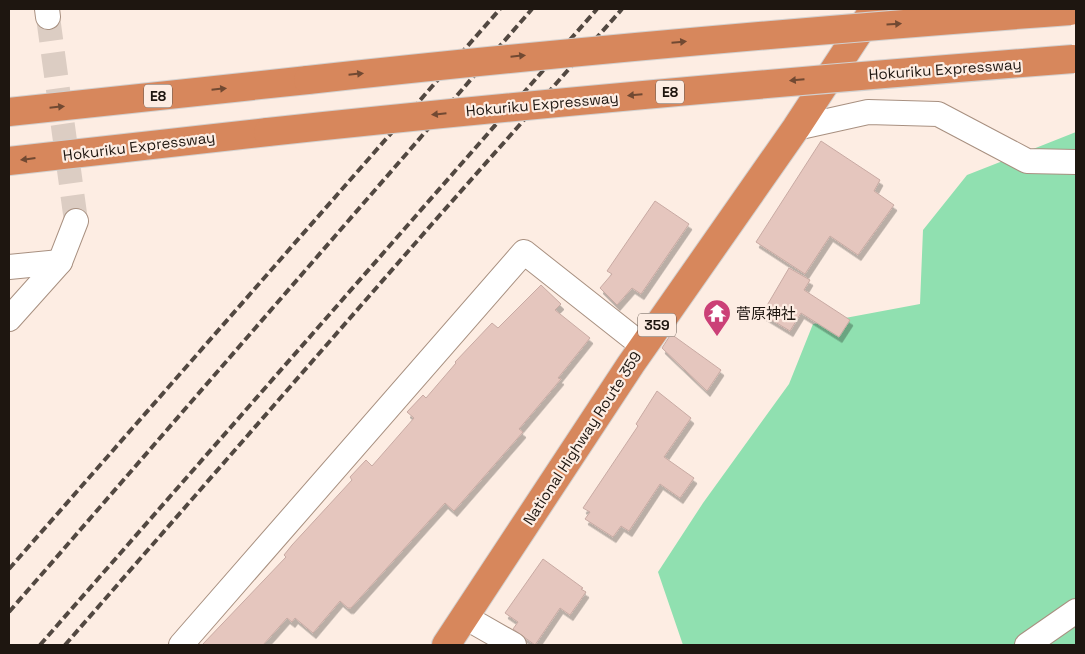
<svg xmlns="http://www.w3.org/2000/svg" width="1085" height="654" font-family="'Space Grotesk','Noto Sans JP',sans-serif">
	<defs>
		<filter id="shadow"><feDropShadow dx="3" dy="5.5" stdDeviation="0" flood-color="#0004"/></filter>
	</defs>
	<rect width="100%" height="100%" fill="#fdede3"/>
	<path fill="#90e0b0" d="M 1076,132 L 1076,645 L 683,645 L 658,572 L 703,503 L 789,384 L 813,324 L 920,304 L 923,230 L 967,175 Z"/>
	<g fill="#e5c6be" stroke="#c8aaa3" filter="url(#shadow)">
		<path d="M 821,141 L 880,180 L 874,191 L 894,205 L 858,255 L 830,236 L 805,274 L 756,242 Z"/>
		<path d="M 655,201 L 689,224 L 641,294 L 632,288 L 617,305 L 600,288 L 612,274 L 607,271 Z"/>
		<path d="M 789,268 L 810,280 L 804,290 L 850,320 L 839,337 L 801,313 L 790,331 L 762,314 Z"/>
		<path d="M 541,285 L 561,304 L 555,310 L 590,338 L 558,378 L 561,379 L 519,429 L 523,432 L 454,511 L 445,503 L 351,608 L 348,608 L 340,601 L 313,633 L 295,618 L 292,622 L 287,618 L 263,645 L 202,645 L 286,557 L 284,555 L 292,545 L 352,480 L 350,477 L 366,460 L 372,466 L 414,418 L 407,412 L 423,395 L 426,398 L 456,363 L 455,362 L 492,323 L 498,328 Z"/>
		<path d="M 671,334 L 721,370 L 707,391 L 662,348 Z"/>
		<path d="M 657,391 L 691,418 L 664,457 L 694,478 L 680,498 L 660,484 L 629,531 L 621,526 L 613,537 L 585,519 L 590,512 L 583,508 L 638,426 L 636,424 Z"/>
		<path d="M 543,559 L 583,588 L 581,589 L 586,592 L 570,615 L 560,608 L 535,645 L 513,629 L 518,622 L 505,613 Z"/>
	</g>
	<g fill="none" stroke-linecap="round" stroke-linejoin="round">
		<path stroke="#dccdc3" stroke-width="24" stroke-dasharray="24 12" stroke-linecap="butt" d="M 48,17 L 76,221"/>
		<g stroke="#a89080" stroke-width="26">
			<g id="street">
				<path d="M 47,9 L 48,17"/>
				<path d="M 796,128 L 868,112 L 938,114 L 1027,161 L 1076,162"/>
				<path d="M 9,267 L 60,262"/>
				<path d="M 9,319 L 60,262 L 76,221"/>
				<path d="M 465,617 L 514,645"/>
				<path d="M 181,645 L 524,252 L 643,346"/>
				<path d="M 1027,645 L 1076,611"/>
			</g>
		</g>
		<g stroke="#d2d0cf" stroke-width="30">
			<g id="highway">
				<path d="M 9,112 L 308,80"/>
				<path d="M 9,161 L 268,132"/>
				<path d="M 446,645 L 631,364 L 796,128 L 874,9"/>
			</g>
		</g>
		<use href="#street" stroke="#fff" stroke-width="24"/>
		<use href="#highway" stroke="#d7875c" stroke-width="28"/>
		<g stroke="#524841" stroke-width="4" stroke-dasharray="8 4" stroke-linecap="butt">
			<path d="M 9,569 L 500,9"/>
			<path d="M 9,612 L 532,9"/>
			<path d="M 40,645 L 597,9"/>
			<path d="M 65,645 L 432,224 L 622,9"/>
		</g>
		<g stroke="#d2d0cf" stroke-width="30" stroke-linecap="butt">
			<g id="highway-bridge">
				<path d="M 308,80 C 561,52 815,30 1070,11"/>
				<path d="M 268,132 C 536,103 804,80 1073,59"/>
			</g>
		</g>
		<use href="#highway-bridge" stroke="#d7875c" stroke-width="28"/>
	</g>
	<defs><path id="oneway-solid" d="M-6-.8H1V-3.2L6.5 0L1 3.2V.8H-6Z" transform="scale(1.25)"/></defs>
	<g fill="#714932">
		<use href="#oneway-solid" transform="translate(894 24) rotate(-4)"/>
		<use href="#oneway-solid" transform="translate(679 42) rotate(-5)"/>
		<use href="#oneway-solid" transform="translate(518 56) rotate(-6)"/>
		<use href="#oneway-solid" transform="translate(356 74) rotate(-6)"/>
		<use href="#oneway-solid" transform="translate(797 80) rotate(175)"/>
		<use href="#oneway-solid" transform="translate(219 89) rotate(-6)"/>
		<use href="#oneway-solid" transform="translate(635 95) rotate(175)"/>
		<use href="#oneway-solid" transform="translate(57 107) rotate(-6)"/>
		<use href="#oneway-solid" transform="translate(439 114) rotate(174)"/>
		<use href="#oneway-solid" transform="translate(28 159) rotate(173)"/>
	</g>
	<defs>
		<g id="temple-pin" transform="scale(1.4375)"><path d="M0 17L-7.5 6A9.5 9.5 0 1 1 7.5 6Z" fill="#cb4077" stroke="#fdede3"/><path d="M0-6L5-2H3V0L6.5 2.5H4V6H1.5V3h-3V6H-4V2.5H-6.5L-3 0V-2H-5Z" fill="#fff"/></g>
	</defs>
	<g fill-rule="evenodd">
		<use href="#temple-pin" x="717" y="313"/>
	</g>
	<g text-anchor="middle" dominant-baseline="central" stroke-width="4.5" stroke-linejoin="round" paint-order="stroke">
		<g fill="#fdede3" stroke="#61564f" stroke-width="1">
			<rect x="656" y="80.5" width="28" height="23" rx="4"/>
			<rect x="144" y="84.5" width="28" height="23" rx="4"/>
			<rect x="638" y="313.5" width="38" height="23" rx="4"/>
		</g>
		<g font-size="14" font-weight="bold" fill="#1e1610">
			<text x="670" y="92">E8</text>
			<text x="158" y="96">E8</text>
			<text x="657" y="325">359</text>
		</g>
		<g font-size="15" fill="#1e1610" stroke="#fdede3">
			<text transform="translate(945 69) rotate(-4)">Hokuriku Expressway</text>
			<text transform="translate(542 104) rotate(-5)">Hokuriku Expressway</text>
			<text transform="translate(139 146) rotate(-7)">Hokuriku Expressway</text>
			<text transform="translate(582 438) rotate(-57)">National Highway Route 359</text>
		</g>
		<g font-size="15" fill="#1e1610" stroke="#fdede3" text-anchor="start">
			<text x="736" y="313">菅原神社</text>
		</g>
	</g>
	<rect width="1085" height="654" fill="none" stroke="#1e1610" stroke-width="20"/>
</svg>
